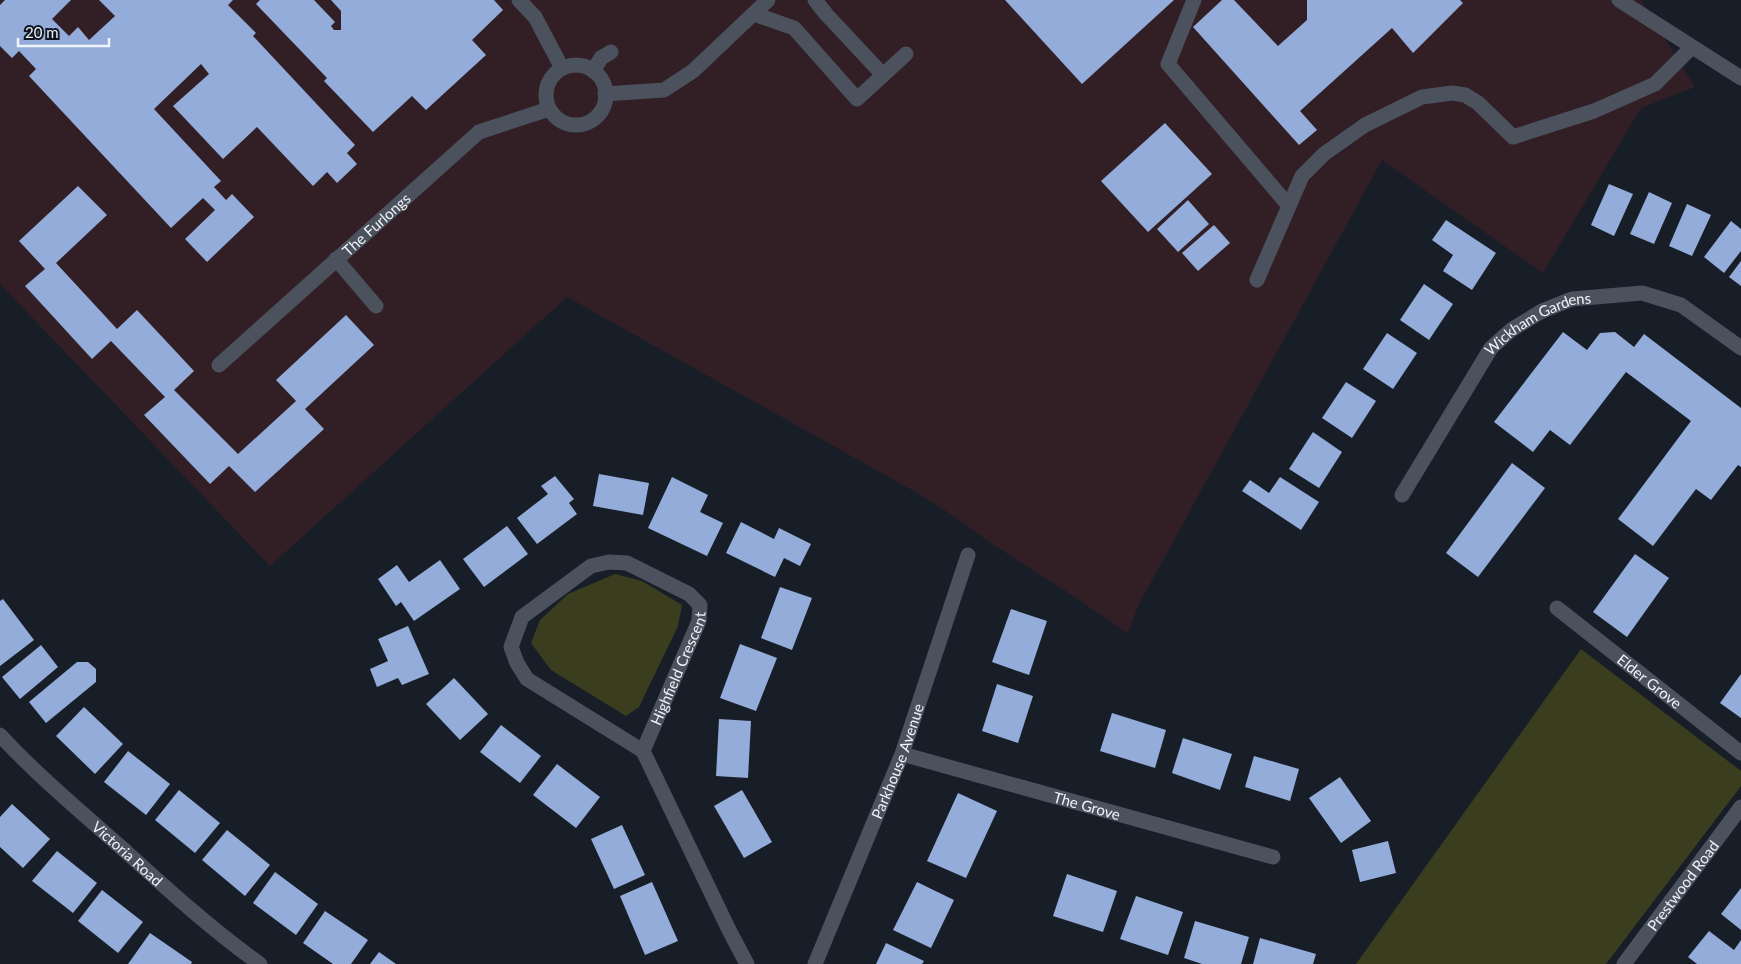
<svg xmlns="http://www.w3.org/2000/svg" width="1741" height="964" font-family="Lato,sans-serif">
	<rect width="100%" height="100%" fill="#181e28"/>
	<path fill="#311f25" d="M 0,0 L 1641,0 L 1695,87 L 1641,108 L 1543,273 L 1382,160 L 1138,606 L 1128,634 L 1075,597 L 989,542 L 949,513 L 912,490 L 567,297 L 270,566 L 0,284 Z"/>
	<g fill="#3a3e1f">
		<path d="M 615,574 L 642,581 L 682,605 L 678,626 L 639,707 L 626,716 L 551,670 L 531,643 L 540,620 L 568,594 Z"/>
		<path d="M 1581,649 L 1741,771 L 1741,786 L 1606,964 L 1356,964 Z"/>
	</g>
	<g fill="#93acda">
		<path d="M 5,0 L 71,0 L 52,19 L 69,36 L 78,27 L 89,40 L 115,16 L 99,0 L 233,0 L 228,5 L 256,33 L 253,36 L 355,145 L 347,153 L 357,164 L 337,183 L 327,172 L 313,186 L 257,127 L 223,159 L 173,106 L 209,74 L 201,64 L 154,109 L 221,181 L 214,187 L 226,200 L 232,194 L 254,217 L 207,262 L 185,239 L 215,210 L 203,198 L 171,228 L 29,76 L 36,69 L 19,51 L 12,58 L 0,46 L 0,5 Z"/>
		<path d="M 260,0 L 314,0 L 335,22 L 331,26 L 334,30 L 341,30 L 341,11 L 331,0 L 494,0 L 503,10 L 472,40 L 486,55 L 426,110 L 412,96 L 373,132 L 324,81 L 327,78 L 256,4 Z"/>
		<path d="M 1005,0 L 1174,0 L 1082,84 Z"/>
		<path d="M 1222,0 L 1234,0 L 1278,46 L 1307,20 L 1307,0 L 1460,0 L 1463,3 L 1413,53 L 1392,28 L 1300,111 L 1317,130 L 1299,145 L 1193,27 Z"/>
		<path d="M 1165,123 L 1212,174 L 1148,232 L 1101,181 Z"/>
		<path d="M 1609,184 L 1633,194 L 1614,236 L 1591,225 Z"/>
		<path d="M 78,186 L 107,215 L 56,263 L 117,329 L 137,310 L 194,371 L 174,390 L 238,454 L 296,401 L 276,380 L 346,315 L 374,345 L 305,409 L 324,429 L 255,492 L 229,466 L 210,484 L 144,415 L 165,397 L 111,341 L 92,359 L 25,286 L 45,269 L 19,241 Z"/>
		<path d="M 1649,192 L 1672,203 L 1654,244 L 1630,234 Z"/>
		<path d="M 1188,200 L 1209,224 L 1178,252 L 1157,229 Z"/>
		<path d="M 1687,204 L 1711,215 L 1692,256 L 1669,246 Z"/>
		<path d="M 1446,220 L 1496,253 L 1472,290 L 1443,271 L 1453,255 L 1432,240 Z"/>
		<path d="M 1731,221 L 1741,229 L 1741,251 L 1724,273 L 1704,257 Z"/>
		<path d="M 1214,225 L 1230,243 L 1198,271 L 1182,253 Z"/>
		<path d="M 1741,261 L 1741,286 L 1729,277 Z"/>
		<path d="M 1424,284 L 1453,304 L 1429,340 L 1400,320 Z"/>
		<path d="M 1563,332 L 1587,350 L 1600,333 L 1615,332 L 1634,347 L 1644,334 L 1741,408 L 1741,467 L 1738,465 L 1711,500 L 1696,489 L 1653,546 L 1618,519 L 1691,421 L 1626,372 L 1570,445 L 1550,430 L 1533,452 L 1494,422 Z"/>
		<path d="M 1387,333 L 1417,353 L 1393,389 L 1363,369 Z"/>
		<path d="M 1346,382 L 1376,401 L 1352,438 L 1322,418 Z"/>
		<path d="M 1313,432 L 1342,452 L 1319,488 L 1289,469 Z"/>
		<path d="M 1512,463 L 1545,488 L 1478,577 L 1446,553 Z"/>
		<path d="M 599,474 L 649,483 L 643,515 L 593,506 Z"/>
		<path d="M 555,476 L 574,499 L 569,503 L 577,514 L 537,544 L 517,518 L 548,494 L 541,486 Z"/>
		<path d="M 672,477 L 708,495 L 700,512 L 723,523 L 707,556 L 648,528 Z"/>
		<path d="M 1280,477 L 1319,502 L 1301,530 L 1242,491 L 1250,480 L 1269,493 Z"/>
		<path d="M 741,522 L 774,539 L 779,528 L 811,544 L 800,566 L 784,558 L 775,577 L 726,553 Z"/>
		<path d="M 507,526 L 528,554 L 484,587 L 463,559 Z"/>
		<path d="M 1635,554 L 1669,578 L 1627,637 L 1593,612 Z"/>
		<path d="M 440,560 L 460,589 L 414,621 L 401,602 L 396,606 L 378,579 L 397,565 L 409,582 Z"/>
		<path d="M 780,587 L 812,598 L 792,650 L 761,638 Z"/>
		<path d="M 3,599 L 34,640 L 0,666 L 0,601 Z"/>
		<path d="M 1011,609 L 1047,621 L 1029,675 L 992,662 Z"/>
		<path d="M 408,626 L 429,674 L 402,685 L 398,678 L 377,687 L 370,669 L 388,661 L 378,639 Z"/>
		<path d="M 740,644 L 777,658 L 756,711 L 720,698 Z"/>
		<path d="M 41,645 L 58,667 L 20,699 L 2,677 Z"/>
		<path d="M 77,662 L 88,662 L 96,669 L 96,682 L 46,723 L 29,702 Z"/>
		<path d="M 1741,674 L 1741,718 L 1720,703 Z"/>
		<path d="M 454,678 L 488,714 L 460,740 L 426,704 Z"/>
		<path d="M 997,684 L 1033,696 L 1018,743 L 982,731 Z"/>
		<path d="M 84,707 L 123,744 L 95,774 L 56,736 Z"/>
		<path d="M 1112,713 L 1166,730 L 1155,768 L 1100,751 Z"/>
		<path d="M 719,719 L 751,721 L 748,778 L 716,776 Z"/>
		<path d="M 501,725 L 541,756 L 520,783 L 480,752 Z"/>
		<path d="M 1183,738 L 1232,754 L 1220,790 L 1172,773 Z"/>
		<path d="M 128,751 L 170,784 L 146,815 L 104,782 Z"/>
		<path d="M 1254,756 L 1299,769 L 1290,801 L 1245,787 Z"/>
		<path d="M 557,764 L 600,797 L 576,828 L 533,795 Z"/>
		<path d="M 1340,777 L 1371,821 L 1341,843 L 1309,798 Z"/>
		<path d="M 179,790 L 220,823 L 195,853 L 155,820 Z"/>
		<path d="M 742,790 L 772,842 L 744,858 L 714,806 Z"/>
		<path d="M 958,793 L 997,811 L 966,878 L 927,861 Z"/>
		<path d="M 12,804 L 50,839 L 23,868 L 0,847 L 0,817 Z"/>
		<path d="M 622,825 L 645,875 L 614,889 L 591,839 Z"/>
		<path d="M 227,830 L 270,865 L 245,896 L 202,860 Z"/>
		<path d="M 1388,841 L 1396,873 L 1360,882 L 1352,850 Z"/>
		<path d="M 57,851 L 97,883 L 73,913 L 32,881 Z"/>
		<path d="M 275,872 L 318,904 L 296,935 L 253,903 Z"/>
		<path d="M 1067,874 L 1117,891 L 1103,932 L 1053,916 Z"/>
		<path d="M 652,882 L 678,941 L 645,955 L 620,896 Z"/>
		<path d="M 917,882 L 954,900 L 931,948 L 893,930 Z"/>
		<path d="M 1741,888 L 1741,930 L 1721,914 Z"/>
		<path d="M 102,890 L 143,922 L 118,953 L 78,921 Z"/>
		<path d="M 1136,896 L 1183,912 L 1168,955 L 1120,939 Z"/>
		<path d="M 325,911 L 368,940 L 351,964 L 333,964 L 303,943 Z"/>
		<path d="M 1195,921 L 1249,937 L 1241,964 L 1202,964 L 1184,958 Z"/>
		<path d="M 1709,931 L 1734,950 L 1741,940 L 1741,964 L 1697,964 L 1688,957 Z"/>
		<path d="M 150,933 L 192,962 L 191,964 L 128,964 Z"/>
		<path d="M 1260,938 L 1316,954 L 1313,964 L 1253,964 Z"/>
		<path d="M 886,943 L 924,961 L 922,964 L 876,964 Z"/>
		<path d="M 379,952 L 396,964 L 370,964 Z"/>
	</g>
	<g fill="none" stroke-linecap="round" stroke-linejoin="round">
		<g stroke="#4b525e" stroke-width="15">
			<path d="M 519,0 L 535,17 L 562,68"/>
			<path d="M 815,0 L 826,14 L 883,75"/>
			<path d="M 1194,0 L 1168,64 L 1289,206"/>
			<path d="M 1619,0 L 1741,78"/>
			<path d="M 754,14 L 794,28 L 857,99 L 906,54"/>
			<circle cx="576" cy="95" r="30"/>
			<path d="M 593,71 L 601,58 L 611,52"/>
			<path d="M 605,94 L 664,90 L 693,71 L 768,0"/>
			<path d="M 336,259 L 376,306"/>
			<path d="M 1257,280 L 1302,176 L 1324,154 L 1365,125 L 1422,97 L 1452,93 L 1465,95 L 1478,103 L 1513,137 L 1594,111 L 1655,84 L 1692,47"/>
			<path id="s1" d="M 219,365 L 479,132 L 549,109"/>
		</g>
		<g stroke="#4b525e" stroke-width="15">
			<path id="s2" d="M 1402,495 L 1491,348 L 1511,330 L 1542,311 L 1572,299 L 1642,293 L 1681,305 L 1741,348"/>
			<path id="s3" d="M 1557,608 L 1741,753"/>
			<path id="s4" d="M 0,735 C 38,776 81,812 123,849 C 166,888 212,930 260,964"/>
			<path id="s5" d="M 643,751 L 699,621 L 700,605 L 689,594 L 627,563 L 609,562 L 591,566 L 522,617 L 511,647 L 517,663 L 527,679 L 643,751 L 729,930 L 747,964"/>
			<path id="s6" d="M 902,754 L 1273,857"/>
			<path id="s7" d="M 815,964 L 902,754 L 968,555"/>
		</g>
		<path stroke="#4b525e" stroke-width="15" id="s8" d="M 1624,964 L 1741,807"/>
	</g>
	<g text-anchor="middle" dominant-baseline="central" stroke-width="5" stroke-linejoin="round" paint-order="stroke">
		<g font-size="15" fill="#eff3fa" stroke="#0f151f">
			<text stroke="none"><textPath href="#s1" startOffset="211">The Furlongs</textPath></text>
			<text stroke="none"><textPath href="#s2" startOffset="226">Wickham Gardens</textPath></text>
			<text stroke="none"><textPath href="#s5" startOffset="90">Highfield Crescent</textPath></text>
			<text stroke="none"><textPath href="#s3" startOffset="118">Elder Grove</textPath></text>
			<text stroke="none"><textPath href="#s7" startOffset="219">Parkhouse Avenue</textPath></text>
			<text stroke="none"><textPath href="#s6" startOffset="192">The Grove</textPath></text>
			<text stroke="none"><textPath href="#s4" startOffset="174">Victoria Road</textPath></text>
			<text stroke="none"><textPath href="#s8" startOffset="98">Prestwood Road</textPath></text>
		</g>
	</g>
	<path d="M18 38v8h91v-8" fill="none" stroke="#eff3fa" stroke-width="2.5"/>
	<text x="25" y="38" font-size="15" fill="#eff3fa" stroke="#0f151f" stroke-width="4" paint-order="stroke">20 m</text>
</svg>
